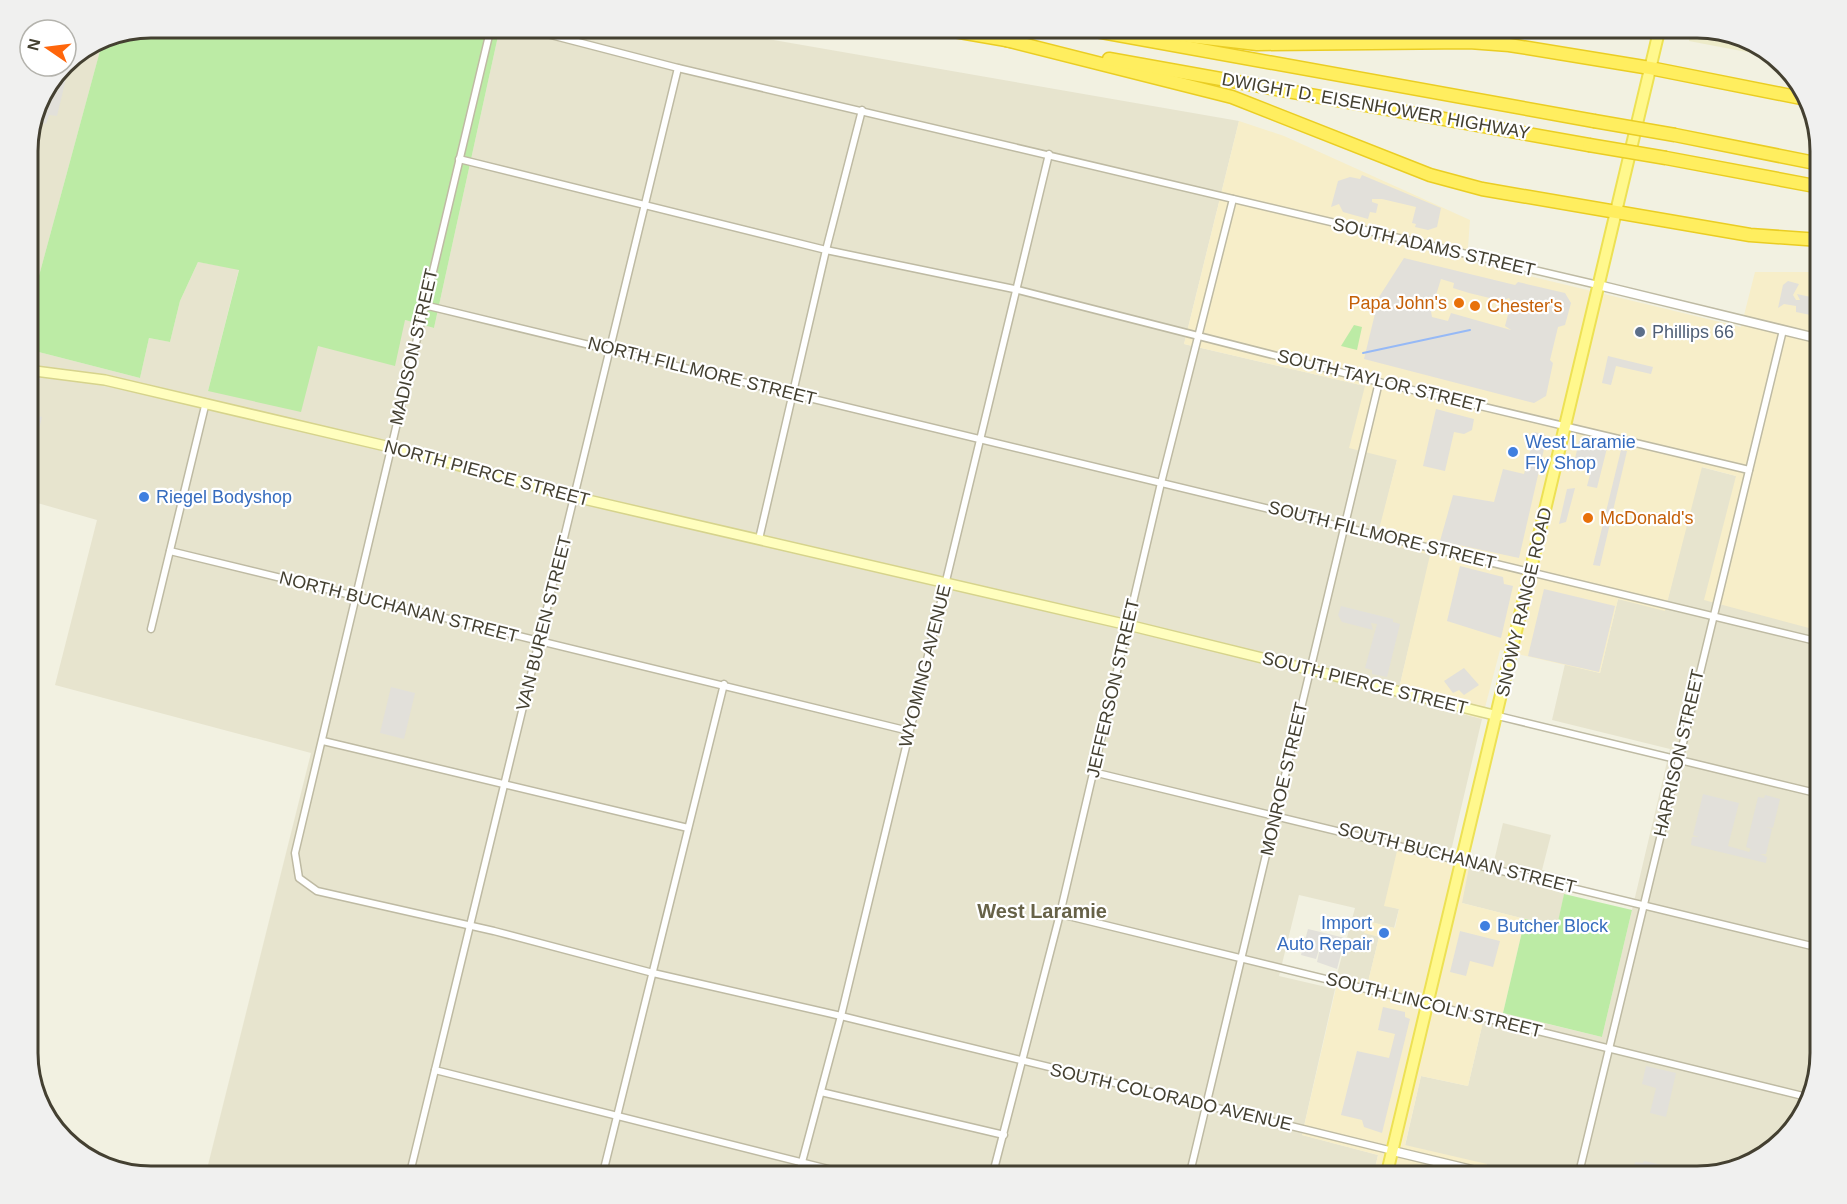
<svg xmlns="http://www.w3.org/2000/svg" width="1847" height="1204" font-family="Helvetica,sans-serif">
	<rect width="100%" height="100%" fill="#f2f1e1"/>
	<g fill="#e7e4ce">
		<path d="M 500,27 L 698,27 L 1239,121 L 1184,344 L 1365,386 L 1397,460 L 1377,541 L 1431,554 L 1397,697 L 1482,719 L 1451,851 L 1494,861 L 1503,823 L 1551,835 L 1542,870 L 1568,877 L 1557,927 L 1462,903 L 1384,905 L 1399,909 L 1394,928 L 1367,921 L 1379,937 L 1368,982 L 1337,974 L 1355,908 L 1299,895 L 1279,976 L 1335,989 L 1302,1135 L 1378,1155 L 1373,1177 L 831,1177 L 808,1171 L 806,1177 L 205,1177 L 311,753 L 55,685 L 97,520 L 27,500 L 27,349 L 140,378 L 149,338 L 170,342 L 180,301 L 198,262 L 239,269 L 208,391 L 318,345 L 405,320 L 434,328 Z"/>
		<path d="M 104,36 L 103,40 L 27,320 L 27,143 L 37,103 L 61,66 L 66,66 L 66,61 Z"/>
		<path d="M 1701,467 L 1736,476 L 1809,628 L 1820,583 L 1820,1054 L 1799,1122 L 1758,1161 L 1697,1177 L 1484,1177 L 1487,1165 L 1405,1146 L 1421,1076 L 1468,1086 L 1486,1009 L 1602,1037 L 1670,749 L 1552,720 L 1565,664 L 1600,673 L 1618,599 L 1665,610 Z"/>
	</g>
	<g fill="#f7eec9">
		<path d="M 1239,121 L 1284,136 L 1470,220 L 1467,261 L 1741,327 L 1755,272 L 1820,272 L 1820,583 L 1809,628 L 1704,600 L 1736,476 L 1702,467 L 1665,611 L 1618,599 L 1600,673 L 1500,650 L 1482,719 L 1397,697 L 1430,555 L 1376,541 L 1397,460 L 1349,448 L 1365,386 L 1184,344 Z"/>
		<path d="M 1397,851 L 1469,867 L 1462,903 L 1525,919 L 1503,1013 L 1486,1009 L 1468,1086 L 1421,1076 L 1405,1145 L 1487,1164 L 1484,1177 L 1373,1177 L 1378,1155 L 1302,1135 L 1339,975 L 1368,982 L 1379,937 L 1364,933 L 1367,921 L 1395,928 L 1399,909 L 1384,906 Z"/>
	</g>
	<path fill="#edebc9" d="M 1692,27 L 1765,48 L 1773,57 L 1689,41 Z"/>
	<g fill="#bceba5">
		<path d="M 150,27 L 500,27 L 434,328 L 405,320 L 395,366 L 318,346 L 301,412 L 208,391 L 239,270 L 198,262 L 180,301 L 170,342 L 149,338 L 140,378 L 27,349 L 27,320 L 104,36 Z"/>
		<path d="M 1354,325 L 1362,327 L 1357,350 L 1341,346 Z"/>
		<path d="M 1564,894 L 1632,910 L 1602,1037 L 1503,1013 L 1525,919 L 1557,926 Z"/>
	</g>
	<g fill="#e2e0da" fill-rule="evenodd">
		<path d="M 71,58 L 57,116 L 49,115 L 46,124 L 32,121 L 36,107 L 41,106 L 45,101 L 39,99 L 61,66 L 66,66 L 66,61 Z"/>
		<path d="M 1362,175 L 1441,208 L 1437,227 L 1428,230 L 1415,227 L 1416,224 L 1412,223 L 1416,207 L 1382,199 L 1372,199 L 1372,202 L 1378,204 L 1376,213 L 1370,212 L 1368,219 L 1343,212 L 1339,204 L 1331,207 L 1338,181 L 1350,177 L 1360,179 Z"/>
		<path d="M 1404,258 L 1515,285 L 1518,282 L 1565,293 L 1571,303 L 1565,325 L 1558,327 L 1550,360 L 1553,363 L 1546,396 L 1534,403 L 1364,359 L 1379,297 ZM 1441,279 L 1454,283 L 1453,288 L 1469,293 L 1502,301 L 1509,298 L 1514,306 L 1510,307 L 1505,326 L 1511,330 L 1451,313 L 1448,321 L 1432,317 L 1431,311 Z"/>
		<path d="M 1788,281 L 1799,284 L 1793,295 L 1796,300 L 1800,300 L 1797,294 L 1820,299 L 1820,317 L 1796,312 L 1796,306 L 1784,304 L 1778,308 L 1783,285 Z"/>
		<path d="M 1608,356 L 1653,367 L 1651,374 L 1616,366 L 1611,385 L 1602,383 Z"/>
		<path d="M 30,378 L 40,380 L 33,415 L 42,417 L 37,437 L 27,434 L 27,383 Z"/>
		<path d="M 1436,409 L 1474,419 L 1472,430 L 1464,434 L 1454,432 L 1445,471 L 1423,466 Z"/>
		<path d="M 1535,432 L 1547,436 L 1519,558 L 1440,541 L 1453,495 L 1494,502 L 1503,469 L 1524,474 Z"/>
		<path d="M 1579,441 L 1607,448 L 1597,488 L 1587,486 L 1593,463 L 1575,459 Z"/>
		<path d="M 1621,450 L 1627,451 L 1600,566 L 1593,565 Z"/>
		<path d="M 1575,488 L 1566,522 L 1559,524 L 1567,489 Z"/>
		<path d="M 1460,566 L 1503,577 L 1504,584 L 1513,586 L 1501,638 L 1447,621 Z"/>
		<path d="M 1544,589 L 1615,606 L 1599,672 L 1528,656 Z"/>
		<path d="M 1341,606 L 1393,619 L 1393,622 L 1400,624 L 1387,677 L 1372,674 L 1372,670 L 1365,668 L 1377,624 L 1371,623 L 1373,630 L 1342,622 L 1338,615 Z"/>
		<path d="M 1464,668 L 1479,685 L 1464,695 L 1459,690 L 1453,693 L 1444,681 Z"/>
		<path d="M 391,687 L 415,693 L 404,739 L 380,733 Z"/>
		<path d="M 1703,794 L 1739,803 L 1728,846 L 1749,852 L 1751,849 L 1746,847 L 1758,797 L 1764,798 L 1765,795 L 1780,799 L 1773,828 L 1766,827 L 1772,829 L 1766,854 L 1760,854 L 1767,857 L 1766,863 L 1691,845 L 1692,837 L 1699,837 L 1693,835 Z"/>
		<path d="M 1308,929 L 1345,938 L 1337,969 L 1317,962 L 1321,943 L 1316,959 L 1301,955 Z"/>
		<path d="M 1460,931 L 1500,941 L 1493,967 L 1470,961 L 1466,976 L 1450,972 Z"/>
		<path d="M 1383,1007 L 1405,1012 L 1405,1017 L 1410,1019 L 1382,1133 L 1364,1127 L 1362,1120 L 1341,1115 L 1357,1051 L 1389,1058 L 1395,1034 L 1378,1030 Z"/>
		<path d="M 1646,1066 L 1676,1073 L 1666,1117 L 1650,1113 L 1656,1088 L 1642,1084 Z"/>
		<path d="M 1644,1161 L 1676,1168 L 1679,1172 L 1678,1177 L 1632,1177 L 1635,1162 L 1643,1163 Z"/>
	</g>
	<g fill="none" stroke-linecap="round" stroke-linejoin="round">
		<path stroke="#96b9f6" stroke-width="2" d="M 1363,353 L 1470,330"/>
		<g stroke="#bebaa3" stroke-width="9">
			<g id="minor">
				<path d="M 491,27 L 295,853 L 299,878 L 317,891 L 494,931 L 653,973 L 841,1016 L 1393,1151"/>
				<path d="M 520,27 L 678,68 L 1598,285"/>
				<path d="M 459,159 L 826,250 L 1014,289 L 1379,382 L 1749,470"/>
				<path d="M 424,305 L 1820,642"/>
				<path d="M 759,539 L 826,250 L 862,110"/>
				<path d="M 170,551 L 909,731"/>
				<path d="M 151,629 L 205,406"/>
				<path d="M 1498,716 L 1820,794"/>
				<path d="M 323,741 L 688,828"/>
				<path d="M 1093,772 L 1820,948"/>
				<path d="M 1060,914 L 1807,1097"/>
				<path d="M 435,1070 L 860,1177"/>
				<path d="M 1812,1081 L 1820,1046"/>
				<path d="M 821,1092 L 1004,1135"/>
				<path d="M 239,1177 L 240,1177"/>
				<path d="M 409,1177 L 678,68"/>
				<path d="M 602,1177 L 724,684"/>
				<path d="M 798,1177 L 841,1016 L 1049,154"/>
				<path d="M 992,1177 L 1060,914 L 1161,483 L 1233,199"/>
				<path d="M 1189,1177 L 1379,382"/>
				<path d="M 1578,1177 L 1783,330"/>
			</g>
		</g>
		<g stroke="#bebaa3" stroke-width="11">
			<g id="tertiary">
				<path d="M 1598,285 L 1820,339"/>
				<path d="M 1393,1151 L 1501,1177"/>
			</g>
		</g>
		<g stroke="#d6d38c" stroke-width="12">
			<path id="secondary" d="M 27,370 L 105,380 L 390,447 L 575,497 L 1128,625 L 1498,716"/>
		</g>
		<g stroke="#ede154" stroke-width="14">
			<path id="primary" d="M 1386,1177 L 1660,27"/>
		</g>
		<g stroke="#eacd23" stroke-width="15">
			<g id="motorway">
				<path d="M 931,27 L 1012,41"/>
				<path d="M 1074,27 L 1594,121"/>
				<path d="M 1112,27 L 1257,44 L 1469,42 L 1509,45 L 1650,68 L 1806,99"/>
				<path d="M 1006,40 L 1232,97 L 1430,175 L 1482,189 L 1750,235 L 1820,240"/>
				<path d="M 1109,59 L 1589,145"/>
				<path d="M 1675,135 L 1820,164"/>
				<path d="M 1666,158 L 1820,187"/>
			</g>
		</g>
		<use href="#minor" stroke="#fff" stroke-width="6"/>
		<use href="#tertiary" stroke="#fff" stroke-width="8"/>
		<use href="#secondary" stroke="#fffebe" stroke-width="9"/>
		<use href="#primary" stroke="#fff88d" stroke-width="10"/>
		<use href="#motorway" stroke="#ffee5f" stroke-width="12"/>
		<g stroke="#eacd23" stroke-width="15" stroke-linecap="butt">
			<g id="motorway-bridge">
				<path d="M 1594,121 L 1675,135"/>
				<path d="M 1589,145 L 1666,158"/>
			</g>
		</g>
		<use href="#motorway-bridge" stroke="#ffee5f" stroke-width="12"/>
	</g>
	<g fill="#e8710a" stroke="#fff" stroke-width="2">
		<circle cx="1459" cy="303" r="6"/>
		<circle cx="1475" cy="306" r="6"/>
		<circle cx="1588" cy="518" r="6"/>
	</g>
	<circle fill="#5c6f8a" stroke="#fff" stroke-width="2" cx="1640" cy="332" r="6"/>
	<g fill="#3f7fe0" stroke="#fff" stroke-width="2">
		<circle cx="1513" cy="452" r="6"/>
		<circle cx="144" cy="497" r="6"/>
		<circle cx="1485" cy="926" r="6"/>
		<circle cx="1384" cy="933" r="6"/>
	</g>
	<g text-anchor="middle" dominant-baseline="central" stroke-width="4.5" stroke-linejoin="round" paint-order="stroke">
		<g font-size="18" fill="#444031" stroke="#fff">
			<text transform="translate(1376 106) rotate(10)">DWIGHT D. EISENHOWER HIGHWAY</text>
			<text transform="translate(1434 247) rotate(13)">SOUTH ADAMS STREET</text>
			<text transform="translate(414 347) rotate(-77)">MADISON STREET</text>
			<text transform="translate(702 371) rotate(14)">NORTH FILLMORE STREET</text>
			<text transform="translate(1381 381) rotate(14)">SOUTH TAYLOR STREET</text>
			<text transform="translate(487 473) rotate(15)">NORTH PIERCE STREET</text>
			<text transform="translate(1382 535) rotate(14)">SOUTH FILLMORE STREET</text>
			<text transform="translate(1524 602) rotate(-77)">SNOWY RANGE ROAD</text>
			<text transform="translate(399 607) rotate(14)">NORTH BUCHANAN STREET</text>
			<text transform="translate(544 623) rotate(-76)">VAN BUREN STREET</text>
			<text transform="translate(925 666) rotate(-76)">WYOMING AVENUE</text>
			<text transform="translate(1365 683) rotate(14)">SOUTH PIERCE STREET</text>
			<text transform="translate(1113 688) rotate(-77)">JEFFERSON STREET</text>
			<text transform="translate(1679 753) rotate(-77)">HARRISON STREET</text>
			<text transform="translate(1284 779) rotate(-77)">MONROE STREET</text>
			<text transform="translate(1457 858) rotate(14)">SOUTH BUCHANAN STREET</text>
			<text transform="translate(1434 1005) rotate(14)">SOUTH LINCOLN STREET</text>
			<text transform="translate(1171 1097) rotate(13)">SOUTH COLORADO AVENUE</text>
		</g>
		<g font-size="18" fill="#c56008" stroke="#fff" text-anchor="start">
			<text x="1447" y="303" text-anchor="end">Papa John's</text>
			<text x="1487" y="306">Chester's</text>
			<text x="1600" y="518">McDonald's</text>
		</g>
		<g font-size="18" fill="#4e5e75" stroke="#fff" text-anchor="start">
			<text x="1652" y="332">Phillips 66</text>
		</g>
		<g font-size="18" fill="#366cbe" stroke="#fff" text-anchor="start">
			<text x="1525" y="442">West Laramie<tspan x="1525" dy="21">Fly Shop</tspan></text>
			<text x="156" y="497">Riegel Bodyshop</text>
			<text x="1372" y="923" text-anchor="end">Import<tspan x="1372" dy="21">Auto Repair</tspan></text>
			<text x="1497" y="926">Butcher Block</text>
		</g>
		<g font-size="20" font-weight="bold" fill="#676248" stroke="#fff">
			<text x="1042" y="911">West Laramie</text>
		</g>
	</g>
	<path d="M0 0H1847V1204H0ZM151 38H1697A113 113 0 0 1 1810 151V1053A113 113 0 0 1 1697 1166H151A113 113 0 0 1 38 1053V151A113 113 0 0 1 151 38Z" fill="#f0f0ef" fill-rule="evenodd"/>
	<path fill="none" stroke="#444031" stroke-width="3" d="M151 38H1697A113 113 0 0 1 1810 151V1053A113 113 0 0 1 1697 1166H151A113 113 0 0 1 38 1053V151A113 113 0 0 1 151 38Z"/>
	<g transform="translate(48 48) rotate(284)"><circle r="28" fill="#ffffff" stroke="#b4b3ad" stroke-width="1.5"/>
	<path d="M0-4.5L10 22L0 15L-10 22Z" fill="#ff660b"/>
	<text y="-9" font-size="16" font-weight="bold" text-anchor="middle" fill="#444031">N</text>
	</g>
</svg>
